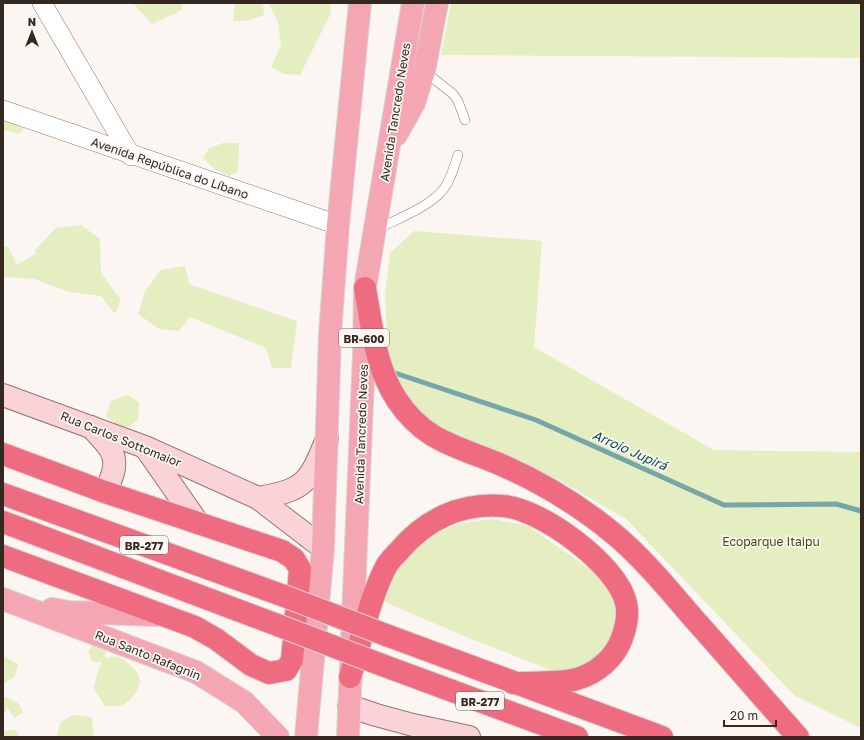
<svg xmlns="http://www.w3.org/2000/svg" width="864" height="740" font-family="'Golos Text',sans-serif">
	<rect width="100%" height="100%" fill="#fcf6f2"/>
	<g fill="#e4eec1">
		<path d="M 133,3 L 182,3 L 182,10 L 152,24 Z"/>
		<path d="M 235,3 L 263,3 L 264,15 L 246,21 L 233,21 Z"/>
		<path d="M 268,3 L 330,3 L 331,13 L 300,75 L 284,74 L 271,67 L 281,46 L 278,22 Z"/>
		<path d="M 451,3 L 861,3 L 861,58 L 441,55 Z"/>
		<path d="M 3,118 L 24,129 L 19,134 L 3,130 Z"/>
		<path d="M 223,143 L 239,143 L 238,171 L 229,176 L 214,169 L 203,158 L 209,148 Z"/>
		<path d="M 81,225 L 100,239 L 101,273 L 121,300 L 115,314 L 101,296 L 69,292 L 34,279 L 3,277 L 3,246 L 8,247 L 17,265 L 35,254 L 35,250 L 56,228 Z"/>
		<path d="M 414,231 L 542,241 L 534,347 L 714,450 L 861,452 L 861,728 L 795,696 L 626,519 L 559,480 L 447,434 L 410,403 L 388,356 L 385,294 L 390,253 Z"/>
		<path d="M 185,266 L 189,284 L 297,321 L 291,368 L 272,368 L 266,348 L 190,317 L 179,331 L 159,329 L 138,314 L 145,291 L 161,270 Z"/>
		<path d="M 127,395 L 139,402 L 138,420 L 126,428 L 116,424 L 106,416 L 111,401 Z"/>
		<path d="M 493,519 L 528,526 L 594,572 L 609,590 L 616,609 L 615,630 L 606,649 L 580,669 L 558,673 L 469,638 L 382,601 L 387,583 L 405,557 L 429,537 L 457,524 Z"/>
		<path d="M 95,641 L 105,646 L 106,658 L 119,656 C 125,661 136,668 139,676 C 143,688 129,705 118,706 C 114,707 109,706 105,706 L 94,689 L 97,674 L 102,662 L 93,662 L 88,652 Z"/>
		<path d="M 3,656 L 18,664 L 15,676 L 4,684 Z"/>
		<path d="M 3,696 L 18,703 L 23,712 L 15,718 L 7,708 L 3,716 Z"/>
		<path d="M 73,715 L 92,717 L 94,737 L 56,737 L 61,722 Z"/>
		<path d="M 15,729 L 20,737 L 3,737 L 4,731 Z"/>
	</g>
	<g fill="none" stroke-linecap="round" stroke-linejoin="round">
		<path stroke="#75a7a9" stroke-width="5" d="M 395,373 L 536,420 L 724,505 L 836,504 L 861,511"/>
		<g stroke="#947766" stroke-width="10">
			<g id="lane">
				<path d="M 424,71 L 453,94 L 458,101 L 465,120"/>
				<path d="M 377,229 C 397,219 436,205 447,184 C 452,175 455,164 458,155"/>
			</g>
		</g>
		<g stroke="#947766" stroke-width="20">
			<g id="street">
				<path d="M 42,3 L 131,156"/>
				<path d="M 3,110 L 338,225"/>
			</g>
		</g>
		<g stroke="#947766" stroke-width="24">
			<g id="secondary">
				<path d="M 3,395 L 145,447 L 258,498 L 323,548"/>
				<path d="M 91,427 C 115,452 122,459 105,492"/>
				<path d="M 145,447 L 198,523"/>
				<path d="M 258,498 C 306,490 309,482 327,439"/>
				<path d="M 349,706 L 376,715 L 413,725 L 469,737"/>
			</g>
		</g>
		<g stroke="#d6d4d3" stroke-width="24">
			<g id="primary">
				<path d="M 396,135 L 414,103 L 424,71 L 437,3"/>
				<path d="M 3,599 L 196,672 L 244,702 L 278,737"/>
				<path d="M 52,609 L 69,612 L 157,615"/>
				<path d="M 306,737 L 323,548 L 330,334 L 338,225 L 360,3"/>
				<path d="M 348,737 L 364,354 L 365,288 L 413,3"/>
			</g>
		</g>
		<g stroke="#d6d4d3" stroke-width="24">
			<g id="highway">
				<path d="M 365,288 C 372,326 375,367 397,400 C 424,441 456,446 497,463 C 539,481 579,505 614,534 C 644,559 669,590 694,619 C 729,658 763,698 798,737"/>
				<path d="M 3,454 L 105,492 L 282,551 L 294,559 L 300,569 L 292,660 L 286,670 L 269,673 L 251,665 L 216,639 L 195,627 L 3,556"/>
				<path d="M 3,494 L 284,596"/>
				<path d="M 3,522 L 280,626"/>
				<path d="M 386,635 L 662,737"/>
				<path d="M 382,665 L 577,737"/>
				<path d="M 350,677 C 361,643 370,595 387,565 C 390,560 395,555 399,551 C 425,520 461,502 503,506 C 540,508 618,565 626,603 C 629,615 626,627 622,638 C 615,658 597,673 577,679 C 557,684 534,682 513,683"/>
			</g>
		</g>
		<use href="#lane" stroke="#fff" stroke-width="9"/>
		<use href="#street" stroke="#fff" stroke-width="19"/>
		<use href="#secondary" stroke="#fad3d9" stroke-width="22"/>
		<use href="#primary" stroke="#f5a6b3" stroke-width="22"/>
		<use href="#highway" stroke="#ef6b80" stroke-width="22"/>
		<g stroke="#d6d4d3" stroke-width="24" stroke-linecap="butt">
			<g id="highway-bridge">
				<path d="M 284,596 L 386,635"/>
				<path d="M 280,626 L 382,665"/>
			</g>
		</g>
		<use href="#highway-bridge" stroke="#ef6b80" stroke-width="22"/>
	</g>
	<g text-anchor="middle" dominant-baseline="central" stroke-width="3.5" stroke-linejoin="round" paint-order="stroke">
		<g fill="#fcf6f2" stroke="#706660" stroke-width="1">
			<rect x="339" y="329" width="50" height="18" rx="3"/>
			<rect x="120" y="536" width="48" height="18" rx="3"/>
			<rect x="456" y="692" width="48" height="18" rx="3"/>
		</g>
		<g font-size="11" font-weight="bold" fill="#342821">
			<text x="364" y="338">BR-600</text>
			<text x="144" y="545">BR-277</text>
			<text x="480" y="701">BR-277</text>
		</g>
		<g font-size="12" fill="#342821" stroke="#fcf6f2">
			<text transform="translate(395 112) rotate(-81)">Avenida Tancredo Neves</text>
			<text transform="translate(170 168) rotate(19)">Avenida República do Líbano</text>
			<text transform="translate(361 434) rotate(-88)">Avenida Tancredo Neves</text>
			<text transform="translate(121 439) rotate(22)">Rua Carlos Sottomaior</text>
			<text transform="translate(148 655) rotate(22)">Rua Santo Rafagnin</text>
		</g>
		<g font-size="12" fill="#444d0e" stroke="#fcf6f2">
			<text x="771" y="541">Ecoparque Itaipu</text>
		</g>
		<g font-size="13" font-style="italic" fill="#044c51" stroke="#fcf6f2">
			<text transform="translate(630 450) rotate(24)">Arroio Jupirá</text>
		</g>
	</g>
	<rect width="864" height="740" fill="none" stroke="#342821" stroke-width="8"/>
	<g transform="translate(32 32)" stroke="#fcf6f2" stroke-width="3" paint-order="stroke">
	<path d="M0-3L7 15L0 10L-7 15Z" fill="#342821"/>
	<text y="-6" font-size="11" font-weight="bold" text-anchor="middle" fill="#342821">N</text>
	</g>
	<path d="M724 720v6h52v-6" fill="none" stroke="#342821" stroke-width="2"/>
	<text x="730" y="720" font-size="12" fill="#342821" stroke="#fcf6f2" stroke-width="3" paint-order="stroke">20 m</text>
</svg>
